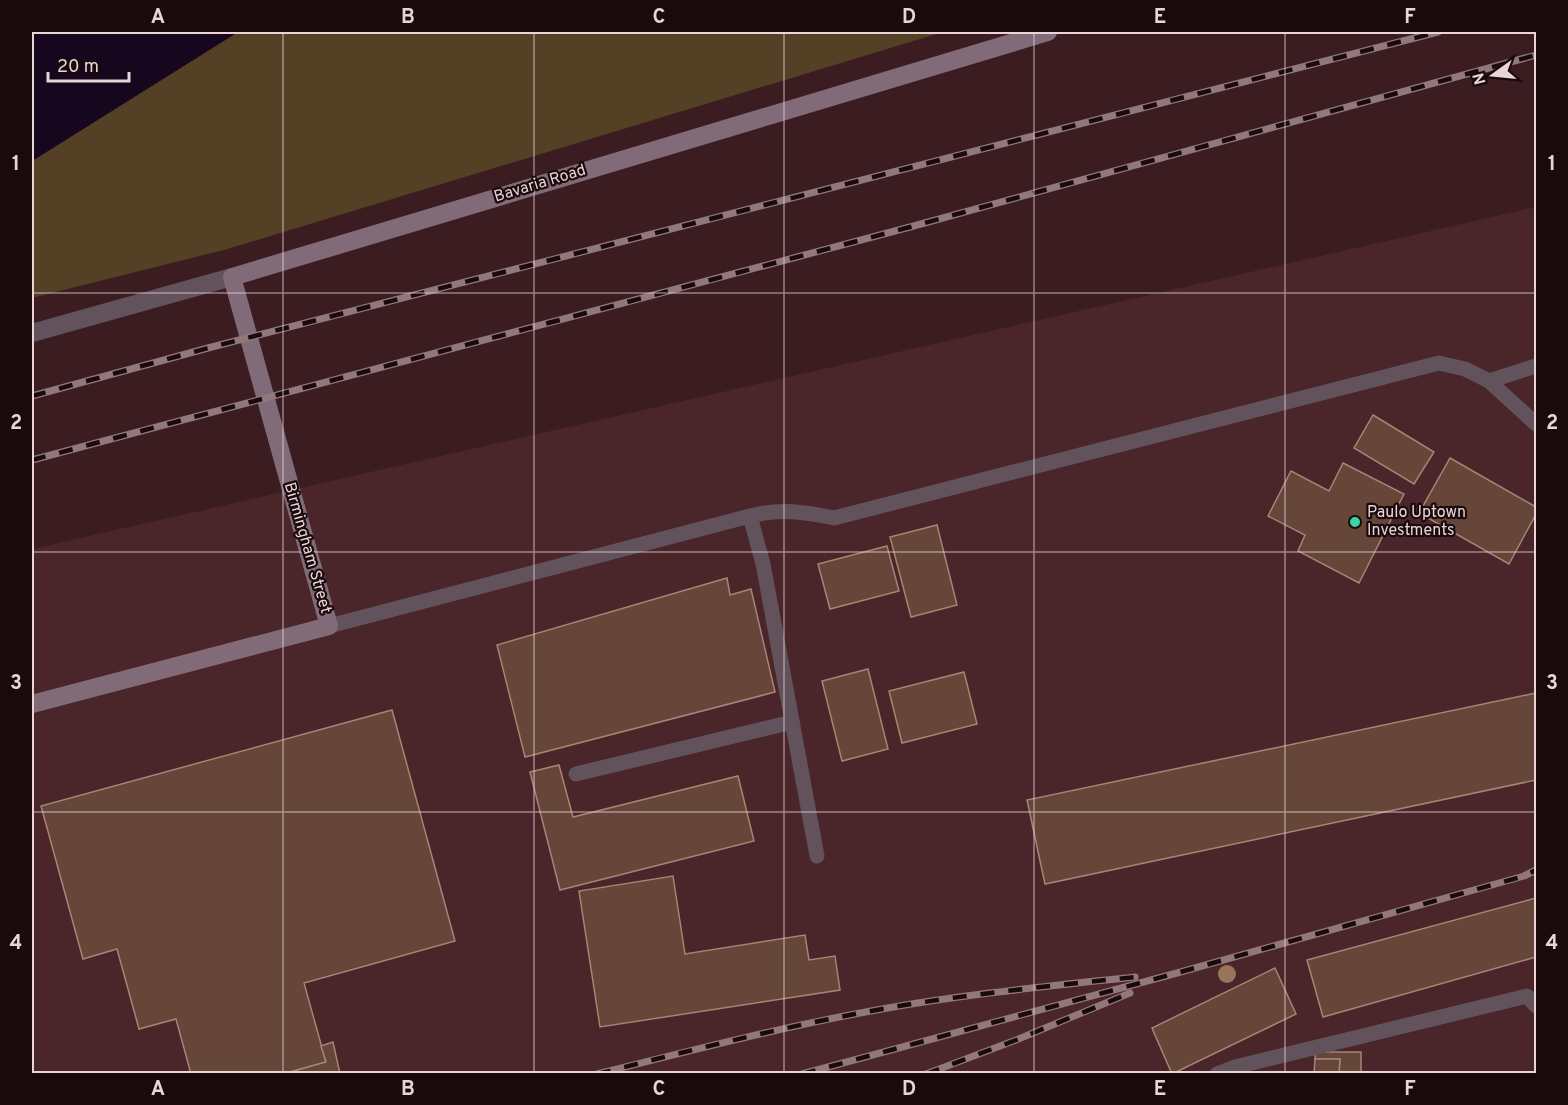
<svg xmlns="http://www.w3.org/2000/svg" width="1568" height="1105" font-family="Overpass,sans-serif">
	<rect width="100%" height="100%" fill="#3b1c20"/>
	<path fill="#4a252a" d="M 1536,207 L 1536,1073 L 32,1073 L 32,549 Z"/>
	<path fill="#544025" d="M 238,32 L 943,32 L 224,250 L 32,298 L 32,161 Z"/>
	<path fill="#16071f" d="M 32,32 L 238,32 L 32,161 Z"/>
	<g fill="#664639" stroke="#a78475" stroke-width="1.5">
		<path d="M 1373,415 L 1434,452 L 1414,484 L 1354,448 Z"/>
		<path d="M 1450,458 L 1536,507 L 1536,514 L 1509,564 L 1419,513 Z"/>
		<path d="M 1343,463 L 1404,494 L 1359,583 L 1298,551 L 1305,535 L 1268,516 L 1291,471 L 1329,491 Z"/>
		<path d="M 937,525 L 957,605 L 911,617 L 890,537 Z"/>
		<path d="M 887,546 L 899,591 L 830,609 L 818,564 Z"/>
		<path d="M 727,578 L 730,595 L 751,589 L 775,692 L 525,757 L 497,645 Z"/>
		<path d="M 868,669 L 888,749 L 842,761 L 822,681 Z"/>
		<path d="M 964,672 L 977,724 L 902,743 L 889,691 Z"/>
		<path d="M 1536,693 L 1536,780 L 1045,884 L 1027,800 Z"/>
		<path d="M 392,710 L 455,941 L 304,983 L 326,1062 L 283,1074 L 191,1074 L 176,1019 L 139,1029 L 117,949 L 83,959 L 41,806 Z"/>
		<path d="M 559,765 L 573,817 L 738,776 L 754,841 L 560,890 L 530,772 Z"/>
		<path d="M 673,876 L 685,954 L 805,935 L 809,960 L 835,956 L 840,990 L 600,1027 L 579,891 Z"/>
		<path d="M 1536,898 L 1536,957 L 1323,1017 L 1307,960 Z"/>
		<path d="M 1275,968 L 1296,1014 L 1172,1074 L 1152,1028 Z"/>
		<path d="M 333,1042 L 340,1074 L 283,1074 L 326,1062 L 321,1046 Z"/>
		<path d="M 1315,1052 L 1361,1052 L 1361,1074 L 1339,1074 L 1340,1059 L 1315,1059 Z"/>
		<path d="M 1315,1059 L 1340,1059 L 1339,1074 L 1314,1074 Z"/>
	</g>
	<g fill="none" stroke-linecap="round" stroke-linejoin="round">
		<g stroke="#61525b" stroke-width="15">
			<path d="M 1489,381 L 1536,366"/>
			<path d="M 750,516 C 780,508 805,512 834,518 L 1439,363 L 1465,369 L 1489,381 L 1536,424"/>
			<path d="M 329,626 L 750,516 L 763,564 L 817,856"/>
			<path d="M 576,774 L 792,722"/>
			<path d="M 1217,1074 L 1235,1067 L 1527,996 L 1536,1006"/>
		</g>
		<path stroke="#61525b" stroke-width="18" d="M 32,333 L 232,277"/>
		<path stroke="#816b78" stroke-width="18" d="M 32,704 L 329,626 L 232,277 L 1048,32"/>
		<g stroke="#92787b" stroke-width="7">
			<g id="rail">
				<path d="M 32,396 L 208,348 L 1438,32"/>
				<path d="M 32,460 L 910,227 L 1536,55"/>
				<path d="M 597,1074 C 692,1050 786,1026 882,1009 C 966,994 1051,986 1135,977"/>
				<path d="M 802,1074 L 1177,973 L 1524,876 L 1536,870"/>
				<path d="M 926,1074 L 1016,1040 L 1130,993"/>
			</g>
		</g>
		<use href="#rail" stroke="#190b0d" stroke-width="4.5" stroke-dasharray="14" stroke-linecap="butt"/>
	</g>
	<circle fill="#98755a" cx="1227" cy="974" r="9"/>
	<path fill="none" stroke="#ead4d6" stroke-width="1.5" stroke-opacity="0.55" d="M 283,32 L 283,1074M 534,32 L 534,1074M 784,32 L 784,1074M 1034,32 L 1034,1074M 1285,32 L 1285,1074M 32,293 L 1536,293M 32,552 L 1536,552M 32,812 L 1536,812"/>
	<circle fill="#3bd4a4" stroke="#190b0d" stroke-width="2" cx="1355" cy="522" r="6"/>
	<g text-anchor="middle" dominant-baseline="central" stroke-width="4.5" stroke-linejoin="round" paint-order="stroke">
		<g font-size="16" fill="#ead4d6" stroke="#190b0d">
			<text transform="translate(540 184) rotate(-17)">Bavaria Road</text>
			<text transform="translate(307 548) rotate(74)">Birmingham Street</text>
		</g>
		<g font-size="16" fill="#ead4d6" stroke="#190b0d" text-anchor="start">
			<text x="1367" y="513">Paulo Uptown<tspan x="1367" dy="18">Investments</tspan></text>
		</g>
	</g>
	<rect width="1568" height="1105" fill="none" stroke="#190b0d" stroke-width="66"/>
	<g transform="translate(1493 75) rotate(255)" stroke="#190b0d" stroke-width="4.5" paint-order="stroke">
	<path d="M0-4.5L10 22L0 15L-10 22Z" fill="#ead4d6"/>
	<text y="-9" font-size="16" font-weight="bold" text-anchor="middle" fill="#ead4d6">N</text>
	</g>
	<path d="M48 72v9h81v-9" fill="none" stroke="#ead4d6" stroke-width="3"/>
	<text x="57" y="72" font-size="18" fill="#ead4d6" stroke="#190b0d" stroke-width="4.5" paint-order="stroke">20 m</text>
	<rect x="33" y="33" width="1502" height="1039" fill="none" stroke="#ead4d6" stroke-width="2"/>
	<g font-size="20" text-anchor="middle" font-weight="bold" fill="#ead4d6">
		<text x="158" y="23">A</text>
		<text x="408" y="23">B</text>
		<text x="659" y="23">C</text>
		<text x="909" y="23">D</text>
		<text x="1160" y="23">E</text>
		<text x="1410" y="23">F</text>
		<text x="16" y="170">1</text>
		<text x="1552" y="170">1</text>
		<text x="16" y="429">2</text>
		<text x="1552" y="429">2</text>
		<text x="16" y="689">3</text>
		<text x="1552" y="689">3</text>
		<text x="16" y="949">4</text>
		<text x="1552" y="949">4</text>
		<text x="158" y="1095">A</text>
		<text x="408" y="1095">B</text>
		<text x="659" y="1095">C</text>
		<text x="909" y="1095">D</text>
		<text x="1160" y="1095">E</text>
		<text x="1410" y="1095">F</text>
	</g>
</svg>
